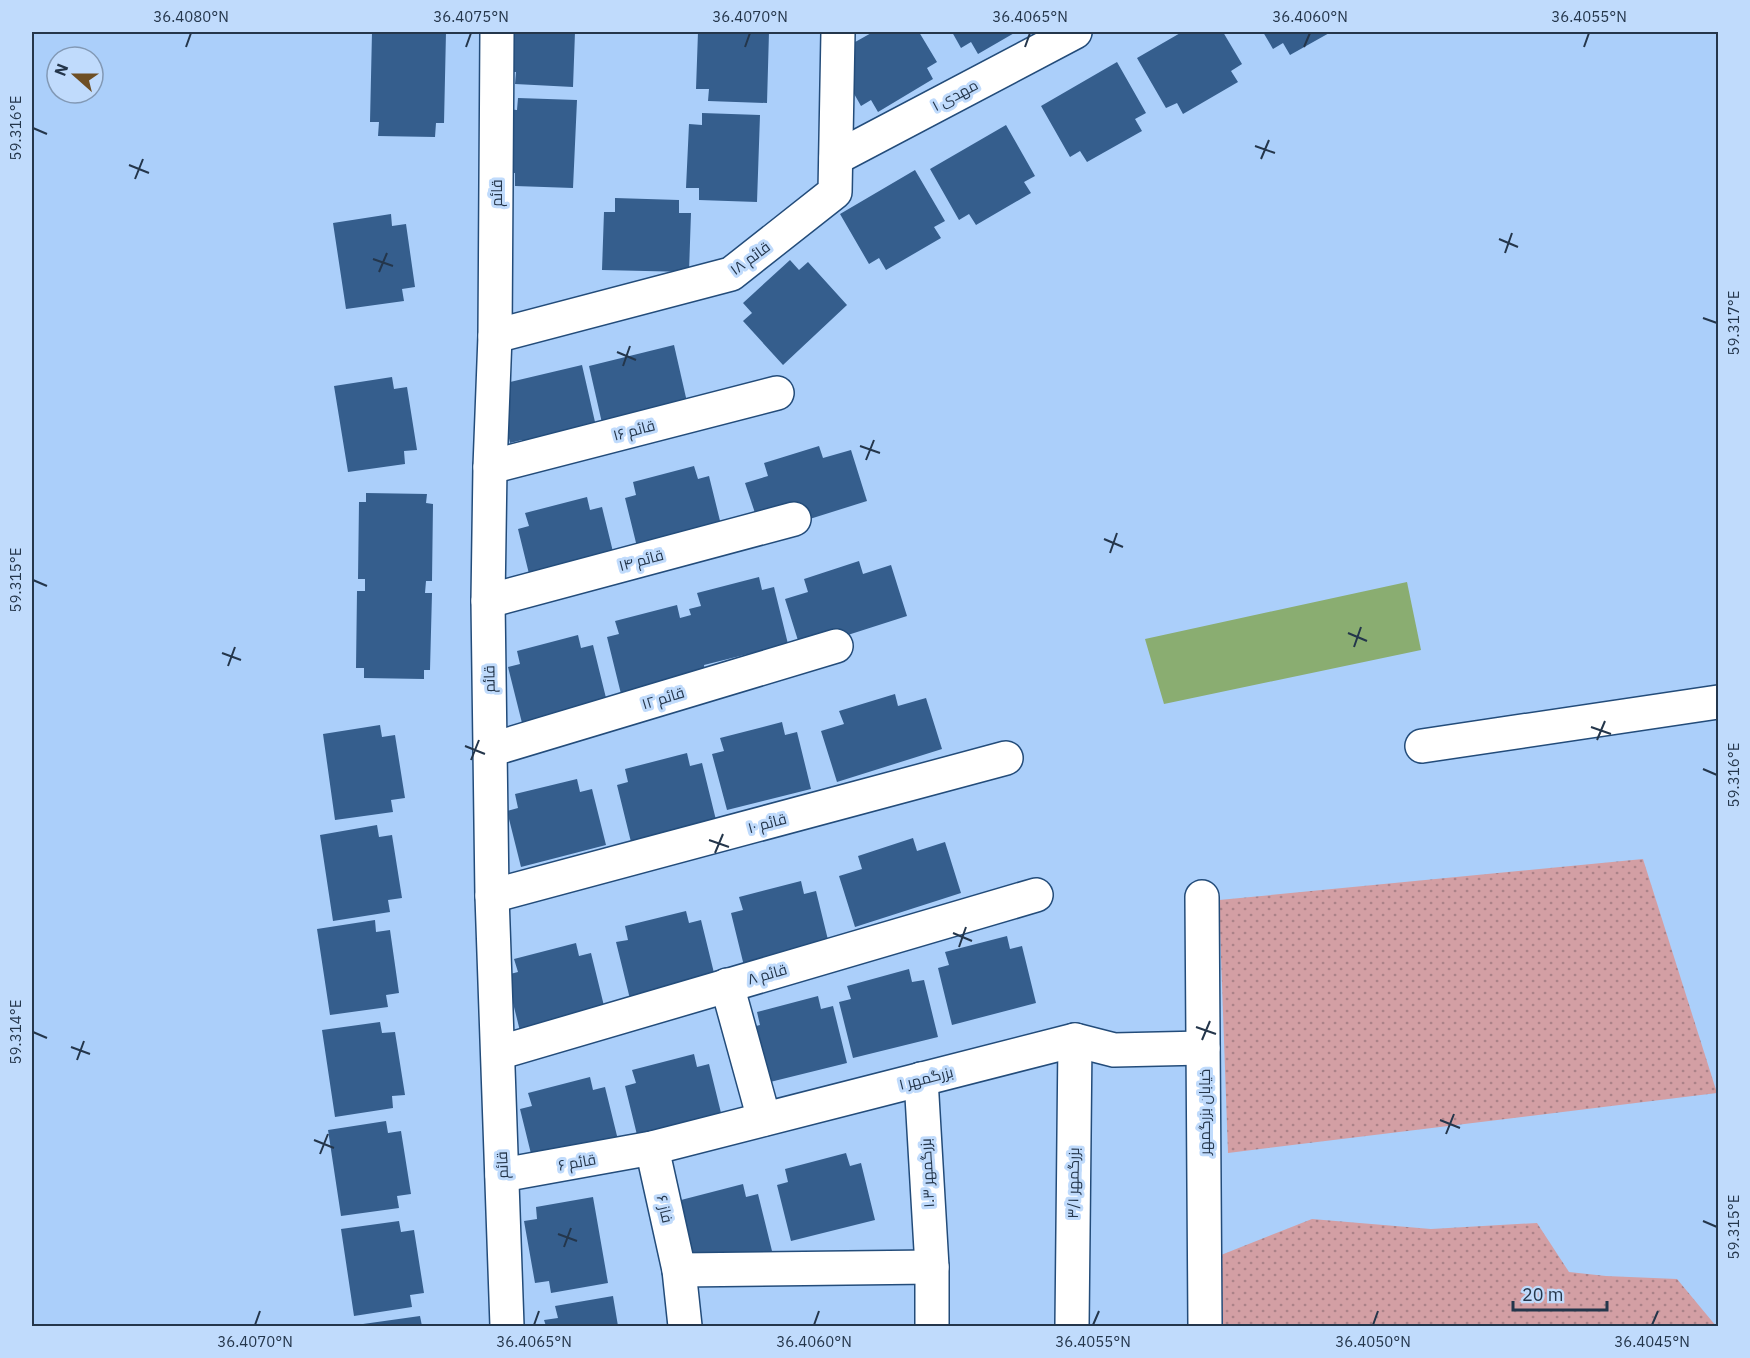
<svg xmlns="http://www.w3.org/2000/svg" width="1750" height="1358" font-family="'IBM Plex Sans',Cairo,sans-serif">
	<defs>
		<pattern id="park-dots" width="8" height="8" patternUnits="userSpaceOnUse" patternTransform="scale(1.5)"><rect width="8" height="8" fill="#d39fa4"/><path d="M2 2h.1M6 6h.1" fill="none" stroke="#ab8288" stroke-width="1.8" stroke-linecap="round"/></pattern>
	</defs>
	<rect width="100%" height="100%" fill="#abcffa"/>
	<g fill="url(#park-dots)">
		<path d="M 1643,859 L 1717,1093 L 1228,1153 L 1219,900 Z"/>
		<path d="M 1312,1219 L 1431,1229 L 1537,1223 L 1569,1272 L 1606,1276 L 1677,1279 L 1716,1326 L 1221,1326 L 1221,1255 Z"/>
	</g>
	<path fill="#8aad71" d="M 1407,582 L 1421,650 L 1164,704 L 1145,639 Z"/>
	<g fill="#355e8d">
		<path d="M 372,32 L 446,32 L 444,123 L 436,123 L 435,137 L 378,136 L 379,122 L 370,122 Z"/>
		<path d="M 504,32 L 575,32 L 573,87 L 515,84 L 516,72 L 502,72 Z"/>
		<path d="M 698,32 L 769,32 L 767,103 L 708,101 L 709,89 L 696,89 Z"/>
		<path d="M 873,32 L 919,32 L 937,62 L 927,68 L 933,79 L 878,112 L 871,100 L 861,106 L 832,55 Z"/>
		<path d="M 952,32 L 1016,32 L 978,54 L 971,42 L 961,48 Z"/>
		<path d="M 1182,32 L 1223,32 L 1242,64 L 1231,71 L 1238,82 L 1183,114 L 1177,103 L 1166,108 L 1137,58 Z"/>
		<path d="M 1263,32 L 1331,32 L 1290,55 L 1283,43 L 1273,49 Z"/>
		<path d="M 1117,62 L 1146,113 L 1135,119 L 1142,131 L 1087,162 L 1080,151 L 1070,157 L 1041,106 Z"/>
		<path d="M 518,98 L 577,100 L 573,188 L 515,186 L 515,173 L 502,173 L 504,109 L 517,110 Z"/>
		<path d="M 702,113 L 760,115 L 757,202 L 699,200 L 699,188 L 686,188 L 689,124 L 702,125 Z"/>
		<path d="M 1006,125 L 1035,176 L 1024,182 L 1031,193 L 976,225 L 969,214 L 959,220 L 930,169 Z"/>
		<path d="M 915,170 L 945,221 L 934,227 L 941,238 L 886,270 L 879,258 L 869,264 L 840,214 Z"/>
		<path d="M 615,198 L 679,200 L 679,213 L 691,213 L 689,272 L 602,270 L 604,212 L 615,212 Z"/>
		<path d="M 391,214 L 392,226 L 406,224 L 415,287 L 402,289 L 404,301 L 346,309 L 333,223 Z"/>
		<path d="M 790,260 L 799,270 L 808,262 L 847,305 L 783,365 L 743,321 L 752,313 L 743,303 Z"/>
		<path d="M 674,345 L 687,402 L 602,423 L 589,366 Z"/>
		<path d="M 582,365 L 595,422 L 583,425 L 587,438 L 525,453 L 522,440 L 510,443 L 497,385 Z"/>
		<path d="M 392,377 L 394,389 L 407,387 L 417,450 L 404,451 L 405,464 L 348,472 L 334,386 Z"/>
		<path d="M 819,446 L 823,458 L 851,450 L 867,501 L 762,534 L 745,483 L 768,476 L 764,463 Z"/>
		<path d="M 694,466 L 698,479 L 709,476 L 723,533 L 639,555 L 625,498 L 636,495 L 633,482 Z"/>
		<path d="M 366,493 L 427,494 L 426,503 L 433,504 L 432,581 L 426,581 L 425,593 L 432,593 L 430,670 L 424,670 L 424,679 L 364,678 L 364,668 L 356,668 L 357,591 L 365,591 L 365,579 L 358,579 L 359,502 L 366,502 Z"/>
		<path d="M 587,497 L 590,510 L 602,507 L 616,564 L 532,586 L 518,529 L 529,526 L 525,513 Z"/>
		<path d="M 859,561 L 863,574 L 891,565 L 907,616 L 801,650 L 785,599 L 808,592 L 804,579 Z"/>
		<path d="M 759,577 L 762,590 L 774,587 L 788,644 L 704,665 L 705,672 L 621,694 L 607,637 L 619,634 L 615,621 L 677,605 L 680,618 L 691,615 L 689,609 L 701,606 L 697,593 Z"/>
		<path d="M 578,635 L 581,648 L 593,645 L 607,702 L 522,723 L 508,667 L 520,664 L 517,651 Z"/>
		<path d="M 895,694 L 898,706 L 926,698 L 942,749 L 837,782 L 821,731 L 844,724 L 839,711 Z"/>
		<path d="M 782,722 L 785,735 L 797,732 L 811,789 L 727,810 L 712,754 L 724,751 L 720,738 Z"/>
		<path d="M 380,725 L 382,737 L 395,735 L 405,798 L 391,800 L 393,812 L 335,820 L 323,734 Z"/>
		<path d="M 687,753 L 690,766 L 702,763 L 716,820 L 631,842 L 617,785 L 628,782 L 625,769 Z"/>
		<path d="M 577,779 L 580,792 L 592,789 L 606,845 L 521,867 L 507,811 L 518,808 L 515,794 Z"/>
		<path d="M 377,825 L 379,837 L 392,835 L 402,898 L 388,900 L 390,912 L 333,921 L 320,835 Z"/>
		<path d="M 913,838 L 917,851 L 945,842 L 961,893 L 855,927 L 839,876 L 862,869 L 858,856 Z"/>
		<path d="M 801,881 L 804,894 L 816,891 L 830,948 L 745,970 L 731,913 L 743,910 L 739,897 Z"/>
		<path d="M 686,911 L 689,923 L 701,920 L 715,977 L 630,999 L 616,942 L 628,940 L 625,926 Z"/>
		<path d="M 375,920 L 376,932 L 390,930 L 399,993 L 386,995 L 388,1007 L 330,1015 L 317,929 Z"/>
		<path d="M 1007,936 L 1010,949 L 1022,946 L 1036,1003 L 952,1025 L 938,968 L 949,965 L 945,952 Z"/>
		<path d="M 576,943 L 579,956 L 591,953 L 605,1010 L 520,1031 L 506,975 L 518,972 L 514,959 Z"/>
		<path d="M 909,969 L 912,982 L 924,980 L 938,1037 L 853,1058 L 839,1002 L 851,999 L 847,986 Z"/>
		<path d="M 818,996 L 821,1009 L 833,1006 L 847,1063 L 762,1084 L 748,1028 L 760,1025 L 757,1012 Z"/>
		<path d="M 380,1022 L 382,1033 L 395,1032 L 405,1095 L 392,1096 L 393,1108 L 335,1117 L 322,1030 Z"/>
		<path d="M 694,1054 L 697,1067 L 709,1064 L 723,1121 L 639,1143 L 625,1086 L 636,1083 L 632,1070 Z"/>
		<path d="M 590,1077 L 593,1090 L 605,1087 L 619,1144 L 534,1166 L 520,1109 L 532,1106 L 528,1093 Z"/>
		<path d="M 386,1121 L 388,1133 L 401,1131 L 411,1194 L 397,1196 L 399,1208 L 341,1216 L 328,1130 Z"/>
		<path d="M 846,1153 L 850,1166 L 861,1163 L 875,1220 L 791,1241 L 777,1185 L 788,1182 L 785,1169 Z"/>
		<path d="M 743,1184 L 746,1197 L 758,1194 L 772,1251 L 687,1273 L 673,1216 L 684,1213 L 681,1200 Z"/>
		<path d="M 593,1197 L 608,1283 L 551,1293 L 549,1281 L 535,1283 L 524,1221 L 537,1219 L 536,1207 Z"/>
		<path d="M 399,1221 L 401,1232 L 414,1230 L 424,1293 L 410,1295 L 412,1307 L 354,1316 L 341,1229 Z"/>
		<path d="M 613,1296 L 618,1326 L 546,1326 L 544,1320 L 558,1318 L 555,1306 Z"/>
		<path d="M 420,1316 L 422,1326 L 363,1326 L 363,1324 Z"/>
	</g>
	<g fill="none" stroke-linecap="round" stroke-linejoin="round">
		<g stroke="#234c7a" stroke-width="36">
			<g id="street">
				<path d="M 836,158 L 1075,32"/>
				<path d="M 495,336 L 731,274 L 835,192 L 838,32"/>
				<path d="M 490,467 L 777,393"/>
				<path d="M 488,601 L 794,519"/>
				<path d="M 1422,746 L 1718,702"/>
				<path d="M 490,750 L 836,646"/>
				<path d="M 492,896 L 1006,758"/>
				<path d="M 727,985 L 764,1119"/>
				<path d="M 498,1053 L 1036,895"/>
				<path d="M 921,1079 L 932,1267 L 932,1326"/>
				<path d="M 652,1148 L 679,1270 L 685,1326"/>
				<path d="M 502,1175 L 652,1148 L 1075,1040 L 1114,1050 L 1203,1048"/>
				<path d="M 679,1270 L 932,1267"/>
				<path d="M 1072,1326 L 1075,1040"/>
			</g>
		</g>
		<g stroke="#234c7a" stroke-width="36">
			<g id="secondary">
				<path d="M 497,32 L 495,336 L 490,467 L 488,601 L 492,896 L 507,1326"/>
				<path d="M 1202,897 L 1205,1326"/>
			</g>
		</g>
		<use href="#street" stroke="#fff" stroke-width="33"/>
		<use href="#secondary" stroke="#fff" stroke-width="33"/>
	</g>
	<path fill="none" stroke="#24364b" stroke-width="2" d="M 186,47 L 191,33M 466,47 L 471,33M 745,47 L 750,33M 1025,47 L 1030,33M 1304,47 L 1310,33M 1584,47 L 1589,33M 33,128 L 47,134M 1255,146 L 1275,153M 1261,159 L 1269,140M 129,165 L 149,173M 135,179 L 143,159M 1499,239 L 1518,247M 1505,253 L 1512,233M 373,259 L 393,266M 379,272 L 387,253M 1703,318 L 1717,323M 617,352 L 636,360M 623,366 L 630,346M 860,446 L 880,453M 866,460 L 874,440M 1104,539 L 1123,547M 1110,553 L 1117,533M 33,580 L 47,586M 1348,633 L 1367,641M 1354,647 L 1361,627M 222,653 L 241,660M 228,666 L 235,647M 1591,727 L 1611,734M 1597,740 L 1605,721M 465,746 L 485,754M 471,760 L 479,740M 1703,769 L 1717,775M 709,840 L 729,847M 715,853 L 723,834M 953,933 L 972,941M 959,947 L 966,927M 1196,1027 L 1216,1034M 33,1032 L 47,1038M 1202,1040 L 1210,1021M 71,1047 L 90,1054M 77,1060 L 84,1041M 1440,1120 L 1460,1128M 1446,1134 L 1454,1114M 314,1140 L 334,1148M 320,1154 L 328,1134M 1703,1221 L 1717,1227M 558,1234 L 577,1241M 564,1247 L 571,1228M 255,1325 L 260,1311M 534,1325 L 539,1311M 814,1325 L 819,1311M 1093,1325 L 1099,1311M 1373,1325 L 1378,1311M 1652,1325 L 1658,1311"/>
	<g text-anchor="middle" dominant-baseline="central" stroke-width="6" stroke-linejoin="round" paint-order="stroke">
		<g font-size="15" fill="#24364b" stroke="#c0dbfc">
			<text transform="translate(955 95) rotate(-28)">مهدی ۱</text>
			<text transform="translate(496 193) rotate(-90)">قائم</text>
			<text transform="translate(750 258) rotate(-36)">قائم ۱۸</text>
			<text transform="translate(634 430) rotate(-15)">قائم ۱۶</text>
			<text transform="translate(641 560) rotate(-15)">قائم ۱۴</text>
			<text transform="translate(489 679) rotate(-91)">قائم</text>
			<text transform="translate(663 698) rotate(-17)">قائم ۱۲</text>
			<text transform="translate(767 823) rotate(-15)">قائم ۱۰</text>
			<text transform="translate(767 974) rotate(-16)">قائم ۸</text>
			<text transform="translate(926 1078) rotate(-14)">بزرگمهر ۱</text>
			<text transform="translate(1204 1112) rotate(-90)">خیابان بزرگمهر</text>
			<text transform="translate(577 1162) rotate(-10)">قائم ۶</text>
			<text transform="translate(502 1165) rotate(-92)">قائم</text>
			<text transform="translate(927 1173) rotate(-93)">بزرگمهر ۱.۳</text>
			<text transform="translate(1073 1183) rotate(-89)">بزرگمهر ۳/۱</text>
			<text transform="translate(665 1209) rotate(77)">فاز ۶</text>
		</g>
	</g>
	<rect width="1750" height="1358" fill="none" stroke="#c0dbfc" stroke-width="66"/>
	<g transform="translate(75 75) rotate(291)"><circle r="28" fill="#c0dbfc" stroke="#8299b5" stroke-width="1.5"/>
	<path d="M0-4.5L10 22L0 15L-10 22Z" fill="#6e4f24"/>
	<text y="-9" font-size="16" font-weight="bold" text-anchor="middle" fill="#24364b">N</text>
	</g>
	<path d="M1513 1301v9h94v-9" fill="none" stroke="#24364b" stroke-width="3"/>
	<text x="1522" y="1301" font-size="18" fill="#24364b" stroke="#c0dbfc" stroke-width="4.5" paint-order="stroke">20 m</text>
	<rect x="33" y="33" width="1684" height="1292" fill="none" stroke="#24364b" stroke-width="2"/>
	<g font-size="15" text-anchor="middle" fill="#24364b">
		<text x="191" y="22">36.4080°N</text>
		<text x="471" y="22">36.4075°N</text>
		<text x="750" y="22">36.4070°N</text>
		<text x="1030" y="22">36.4065°N</text>
		<text x="1310" y="22">36.4060°N</text>
		<text x="1589" y="22">36.4055°N</text>
		<text transform="translate(16 128) rotate(-90)" y="5">59.316°E</text>
		<text transform="translate(1734 323) rotate(-90)" y="5">59.317°E</text>
		<text transform="translate(16 580) rotate(-90)" y="5">59.315°E</text>
		<text transform="translate(1734 775) rotate(-90)" y="5">59.316°E</text>
		<text transform="translate(16 1032) rotate(-90)" y="5">59.314°E</text>
		<text transform="translate(1734 1227) rotate(-90)" y="5">59.315°E</text>
		<text x="255" y="1347">36.4070°N</text>
		<text x="534" y="1347">36.4065°N</text>
		<text x="814" y="1347">36.4060°N</text>
		<text x="1093" y="1347">36.4055°N</text>
		<text x="1373" y="1347">36.4050°N</text>
		<text x="1652" y="1347">36.4045°N</text>
	</g>
</svg>
